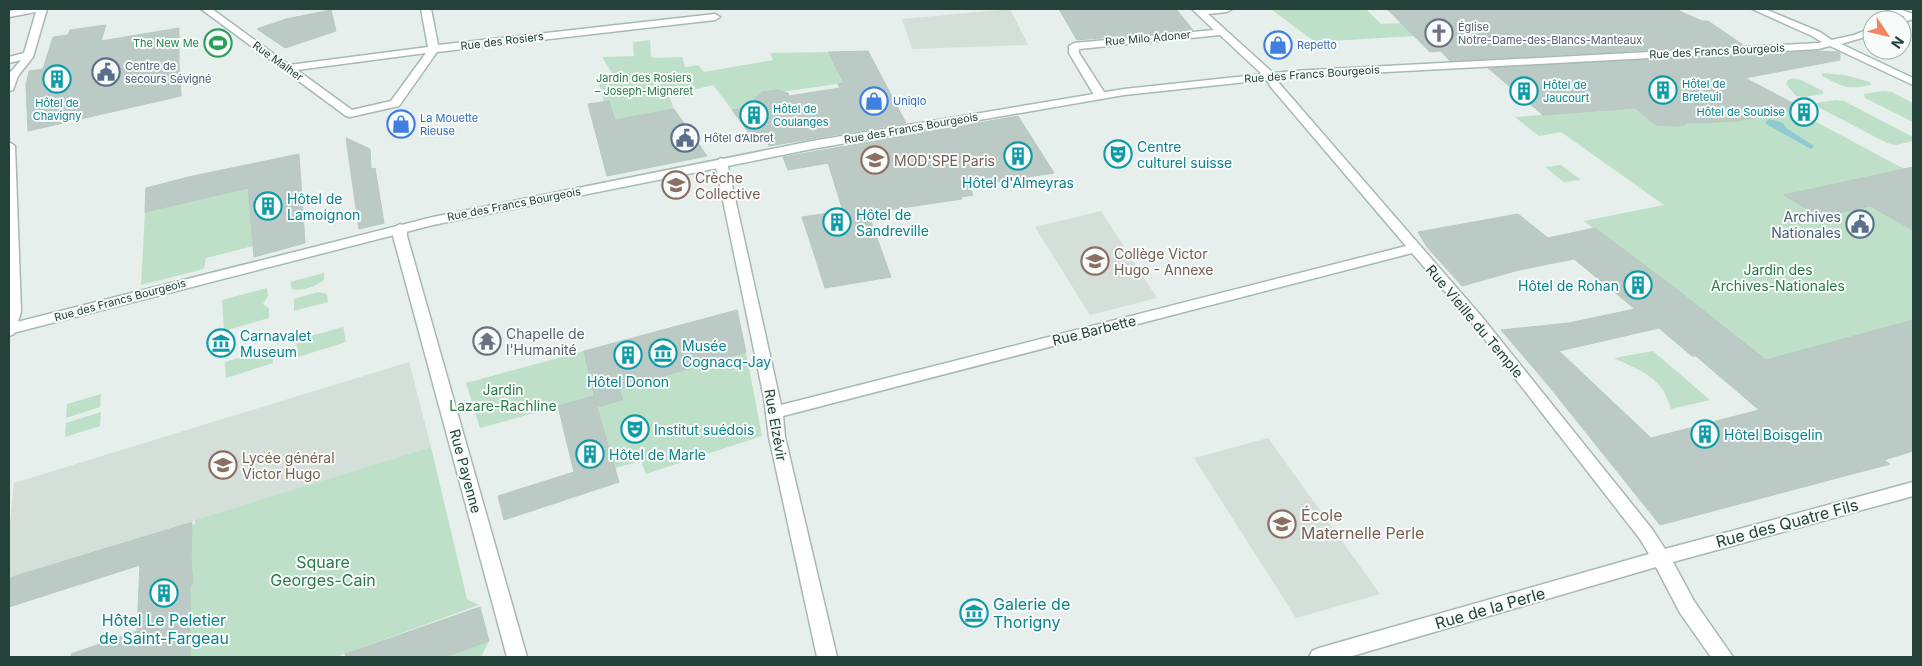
<svg xmlns="http://www.w3.org/2000/svg" width="1922" height="666" font-family="Inter,sans-serif">
	<rect width="100%" height="100%" fill="#e6efeb"/>
	<g fill="#d4dfda">
		<path d="M 1010,9 L 1028,45 L 912,49 L 902,19 Z"/>
		<path d="M 1101,211 L 1157,298 L 1090,315 L 1035,227 Z"/>
		<path d="M 409,362 L 431,447 L 9,578 L 9,531 L 14,483 Z"/>
		<path d="M 1268,438 L 1322,513 L 1380,594 L 1296,618 L 1194,458 Z"/>
	</g>
	<g fill="#bfe0c8">
		<path d="M 1279,9 L 1366,9 L 1381,24 L 1401,23 L 1414,36 L 1315,42 L 1272,10 Z"/>
		<path d="M 650,40 L 651,56 L 654,58 L 682,57 L 685,67 L 698,65 L 704,72 L 773,60 L 770,53 L 828,52 L 844,83 L 781,92 C 769,87 764,95 754,98 L 757,106 L 732,110 L 713,85 L 669,96 L 674,109 L 615,120 L 609,101 L 604,102 L 599,84 L 617,81 L 602,57 L 634,56 L 633,42 Z"/>
		<path d="M 1822,73 L 1845,75 L 1870,82 L 1871,85 C 1846,90 1844,87 1822,76 Z"/>
		<path d="M 1793,78 L 1801,80 L 1823,91 L 1823,94 L 1805,97 L 1796,96 L 1786,84 L 1788,80 Z"/>
		<path d="M 1883,91 L 1892,92 L 1913,103 L 1913,122 L 1865,98 L 1864,94 Z"/>
		<path d="M 1836,100 L 1844,101 L 1913,137 L 1913,141 L 1896,145 L 1887,143 L 1816,106 L 1816,103 Z"/>
		<path d="M 1635,108 L 1656,125 L 1676,126 L 1737,114 L 1794,110 L 1906,170 L 1785,195 L 1870,206 L 1913,230 L 1913,320 L 1764,362 C 1709,310 1645,269 1584,221 L 1664,205 L 1561,132 L 1539,136 L 1515,117 Z"/>
		<path d="M 1561,165 L 1581,180 L 1564,182 L 1545,167 Z"/>
		<path d="M 248,187 L 253,246 L 206,258 L 204,269 L 141,285 L 145,212 Z"/>
		<path d="M 324,273 L 324,280 C 317,286 301,292 292,289 L 290,282 Z"/>
		<path d="M 267,288 L 268,296 L 263,304 L 269,308 L 269,318 L 224,331 L 222,300 Z"/>
		<path d="M 318,292 L 327,294 L 328,302 L 294,311 L 294,299 Z"/>
		<path d="M 343,327 L 346,342 L 298,357 L 296,340 Z"/>
		<path d="M 272,348 L 273,363 L 226,378 L 225,362 Z"/>
		<path d="M 584,351 L 595,396 L 480,428 L 466,383 Z"/>
		<path d="M 1653,351 L 1710,400 L 1671,409 C 1662,376 1642,372 1614,358 Z"/>
		<path d="M 746,352 L 762,436 L 646,474 L 641,461 L 615,468 L 597,407 L 623,400 L 619,389 Z"/>
		<path d="M 101,394 L 100,407 L 66,418 L 67,404 Z"/>
		<path d="M 101,412 L 100,426 L 65,437 L 66,423 Z"/>
		<path d="M 431,447 L 467,599 L 479,605 L 336,657 L 190,657 L 190,585 L 193,583 L 193,580 L 191,581 L 191,525 L 195,524 L 195,520 Z"/>
		<path d="M 489,641 L 481,657 L 445,657 Z"/>
	</g>
	<path fill="#8ec9d4" d="M 1770,119 L 1783,123 L 1786,128 L 1814,146 L 1811,149 L 1766,124 L 1766,121 Z"/>
	<g fill="#bbcac4" stroke="#b8c9c2" fill-rule="evenodd">
		<path d="M 1059,9 L 1176,9 L 1193,30 L 1077,40 Z"/>
		<path d="M 1387,9 L 1675,9 L 1702,21 L 1708,21 L 1743,45 L 1450,61 L 1441,51 L 1430,52 Z"/>
		<path d="M 331,10 L 336,31 L 285,48 L 257,29 L 286,19 Z"/>
		<path d="M 106,25 L 101,41 L 179,28 L 179,64 L 181,96 L 28,131 L 26,85 L 29,71 L 43,69 L 53,37 L 68,35 L 70,30 Z"/>
		<path d="M 868,51 L 906,123 L 769,146 L 767,139 L 755,141 L 732,110 L 757,106 L 754,99 L 762,92 L 777,90 L 788,93 L 789,96 L 840,88 L 838,84 L 844,83 L 828,52 Z"/>
		<path d="M 1819,51 L 1838,52 L 1840,53 L 1840,60 L 1745,78 L 1802,108 L 1738,121 L 1687,123 L 1684,125 L 1676,126 L 1656,125 L 1635,108 L 1543,115 L 1488,68 Z"/>
		<path d="M 609,101 L 615,120 L 674,109 L 707,156 L 607,176 L 588,104 Z"/>
		<path d="M 1018,116 L 1054,173 L 969,186 L 973,195 L 961,197 L 962,199 L 868,213 L 891,277 L 825,288 L 802,217 L 843,211 L 828,163 L 788,170 L 783,157 Z"/>
		<path d="M 346,138 L 370,149 L 371,169 L 375,168 L 384,223 L 359,229 Z"/>
		<path d="M 299,154 L 305,243 L 254,257 L 248,188 L 145,212 L 146,188 L 193,176 Z"/>
		<path d="M 1913,167 L 1913,230 L 1870,206 L 1820,217 L 1784,195 Z"/>
		<path d="M 1518,214 L 1548,238 L 1595,228 L 1675,288 L 1766,360 L 1913,320 L 1913,451 L 1884,460 L 1890,464 L 1660,525 L 1548,385 L 1501,330 L 1569,323 L 1635,309 L 1574,259 L 1519,270 L 1462,286 L 1427,247 L 1418,232 ZM 1659,328 L 1692,356 L 1696,356 L 1759,410 L 1651,438 L 1559,351 Z"/>
		<path d="M 737,310 L 746,352 L 619,389 L 623,400 L 597,407 L 619,482 L 504,520 L 498,496 L 574,472 L 558,406 L 594,396 L 596,404 L 584,351 Z"/>
		<path d="M 192,522 L 191,561 L 193,584 L 190,585 L 190,657 L 71,657 L 71,654 L 137,631 L 140,565 L 9,607 L 9,578 Z"/>
		<path d="M 480,607 L 489,641 L 445,657 L 346,657 L 345,654 Z"/>
	</g>
	<g fill="none" stroke-linecap="round" stroke-linejoin="round">
		<g stroke="#a8b8b2" stroke-width="3">
			<g id="street">
				<path d="M 24,9 L 47,9 L 33,57 L 18,76 L 13,90 L 9,91 L 9,74 L 21,60 L 9,63 L 9,57 L 24,53 L 36,12 L 9,17 L 9,11 Z"/>
				<path d="M 201,9 L 212,9 L 289,65 L 428,47 L 421,9 L 431,9 L 438,45 L 715,14 L 720,17 L 715,20 L 437,52 L 399,106 L 350,117 L 346,116 ZM 426,53 L 391,101 L 352,110 L 297,70 Z"/>
				<path d="M 1192,9 L 1232,9 L 1227,12 L 1208,14 L 1273,73 L 1279,83 L 1482,317 L 1652,529 L 1665,549 L 1913,482 L 1913,496 L 1673,562 L 1694,601 L 1733,657 L 1711,657 L 1680,613 L 1656,567 L 1349,657 L 1309,657 L 1312,651 L 1319,648 L 1649,554 L 1640,539 L 1472,323 L 1412,253 L 783,416 L 785,437 L 837,657 L 817,657 L 769,437 L 764,398 L 715,162 L 721,158 L 727,162 L 781,405 L 1406,246 L 1270,86 L 1265,77 L 1220,35 L 1079,49 L 1079,53 L 1106,95 L 1100,98 L 1094,95 L 1069,53 L 1069,46 L 1074,43 L 1214,30 Z"/>
				<path d="M 1752,9 L 1765,9 L 1820,32 L 1836,43 L 1835,45 L 1827,45 L 1812,36 Z"/>
				<path d="M 1886,9 L 1899,9 L 1913,14 L 1913,20 Z"/>
				<path d="M 9,142 L 15,146 L 21,312 L 14,334 L 9,336 Z"/>
				<path d="M 400,224 L 407,228 L 407,236 L 527,657 L 507,657 L 393,236 L 393,228 Z"/>
			</g>
		</g>
		<g stroke="#a4bbb3" stroke-width="3">
			<g id="secondary">
				<path d="M 1913,13 L 1913,19 L 1902,23 L 1902,20 L 1897,20 Z"/>
				<path d="M 1872,28 L 1872,35 L 1841,44 L 1913,78 L 1913,85 L 1830,46 L 1818,49 L 1293,77 L 1124,95 L 812,149 L 433,225 L 9,334 L 9,324 L 433,217 L 812,141 L 1124,89 L 1293,71 L 1818,43 L 1854,35 Z"/>
			</g>
		</g>
		<use href="#street" fill="#fff" fill-rule="evenodd"/>
		<use href="#secondary" fill="#fff" fill-rule="evenodd"/>
	</g>
	<defs>
		<g id="church-ring" transform="scale(1.4375)"><circle r="9.5" fill="#f7fbf9" stroke="#6b7280" stroke-width="1.5"/><path d="M-1.2-6h2.4v3.5h3.3v2.4h-3.3V6h-2.4V-.1h-3.3v-2.4h3.3Z" fill="#6b7280"/></g>
		<g id="stadium-ring" transform="scale(1.4375)"><circle r="9.5" fill="#f7fbf9" stroke="#2e9e5b" stroke-width="1.5"/><path d="M0-5a6.5 5 0 1 0 0 10a6.5 5 0 1 0 0-10ZM-3.5-1.8h7v3.6h-7Z" fill="#2e9e5b"/></g>
		<g id="shop-ring" transform="scale(1.4375)"><circle r="9.5" fill="#f7fbf9" stroke="#3f7fe0" stroke-width="1.5"/><path d="M-5-2.5h2.3a2.7 3.5 0 0 1 5.4 0H5L5.5 6h-11ZM-1.5-2.5h3a1.5 2.3 0 0 0-3 0Z" fill="#3f7fe0"/></g>
		<g id="civic-ring" transform="scale(1.4375)"><circle r="9.5" fill="#f7fbf9" stroke="#5c6f8a" stroke-width="1.5"/><path d="M-.6-6.5H3V-4.5H.6V-3L4-1V1h2V6H-6V1h2V-1L-.6-3ZM-1.2 2.5V6h2.4V2.5Z" fill="#5c6f8a"/></g>
		<g id="building-ring" transform="scale(1.4375)"><circle r="9.5" fill="#f7fbf9" stroke="#0f9aa8" stroke-width="1.5"/><path d="M-4-6H4V6H1V3H-1V6H-4ZM-2.5-4.3h1.7v1.8h-1.7ZM.8-4.3h1.7v1.8H.8ZM-2.5-1h1.7V.8h-1.7ZM.8-1h1.7V.8H.8Z" fill="#0f9aa8"/></g>
		<g id="theatre-ring" transform="scale(1.4375)"><circle r="9.5" fill="#f7fbf9" stroke="#0f9aa8" stroke-width="1.5"/><path d="M-5-5.5Q0-4 5-5.5V0Q5 5 0 6Q-5 5-5 0ZM-3.3-2.5H-1v1.5H-3.3ZM1-2.5H3.3v1.5H1ZM-2.8 1Q0 5.5 2.8 1Z" fill="#0f9aa8"/></g>
		<g id="university-ring" transform="scale(1.4375)"><circle r="9.5" fill="#f7fbf9" stroke="#8d6e63" stroke-width="1.5"/><path d="M0-5L7-2L0 1L-7-2ZM-4 1L0 2.5L4 1V4Q0 6-4 4Z" fill="#8d6e63"/></g>
		<g id="school-ring" transform="scale(1.4375)"><circle r="9.5" fill="#f7fbf9" stroke="#8d6e63" stroke-width="1.5"/><path d="M0-5L7-2L0 1L-7-2ZM-4 1L0 2.5L4 1V4Q0 6-4 4Z" fill="#8d6e63"/></g>
		<g id="temple-ring" transform="scale(1.4375)"><circle r="9.5" fill="#f7fbf9" stroke="#6b7280" stroke-width="1.5"/><path d="M0-6L5-2H3V0L6.5 2.5H4V6H1.5V3h-3V6H-4V2.5H-6.5L-3 0V-2H-5Z" fill="#6b7280"/></g>
		<g id="museum-ring" transform="scale(1.4375)"><circle r="9.5" fill="#f7fbf9" stroke="#0f9aa8" stroke-width="1.5"/><path d="M0-6L6-3V-2H-6V-3ZM-5-1h2V3h-2ZM-1-1h2V3h-2ZM3-1h2V3H3ZM-6 4H6V6H-6Z" fill="#0f9aa8"/></g>
	</defs>
	<g fill-rule="evenodd">
		<use href="#church-ring" x="1439" y="33"/>
		<use href="#stadium-ring" x="218" y="43"/>
		<use href="#shop-ring" x="1278" y="45"/>
		<use href="#civic-ring" x="106" y="72"/>
		<use href="#building-ring" x="57" y="79"/>
		<use href="#building-ring" x="1663" y="90"/>
		<use href="#building-ring" x="1524" y="91"/>
		<use href="#shop-ring" x="874" y="101"/>
		<use href="#building-ring" x="1804" y="112"/>
		<use href="#building-ring" x="754" y="115"/>
		<use href="#shop-ring" x="401" y="124"/>
		<use href="#civic-ring" x="685" y="138"/>
		<use href="#theatre-ring" x="1118" y="154"/>
		<use href="#building-ring" x="1018" y="156"/>
		<use href="#university-ring" x="875" y="160"/>
		<use href="#school-ring" x="676" y="185"/>
		<use href="#building-ring" x="268" y="206"/>
		<use href="#building-ring" x="837" y="222"/>
		<use href="#civic-ring" x="1860" y="224"/>
		<use href="#school-ring" x="1095" y="261"/>
		<use href="#building-ring" x="1638" y="285"/>
		<use href="#temple-ring" x="487" y="341"/>
		<use href="#museum-ring" x="221" y="343"/>
		<use href="#museum-ring" x="663" y="353"/>
		<use href="#building-ring" x="628" y="355"/>
		<use href="#theatre-ring" x="635" y="429"/>
		<use href="#building-ring" x="1705" y="434"/>
		<use href="#building-ring" x="590" y="454"/>
		<use href="#school-ring" x="223" y="465"/>
		<use href="#school-ring" x="1282" y="524"/>
		<use href="#building-ring" x="164" y="593"/>
		<use href="#museum-ring" x="974" y="613"/>
	</g>
	<g text-anchor="middle" dominant-baseline="central" stroke-width="4" stroke-linejoin="round" paint-order="stroke">
		<g font-size="11" fill="#5b616d" stroke="#f7fbf9" text-anchor="start">
			<text x="1458" y="27">Église<tspan x="1458" dy="13">Notre-Dame-des-Blancs-Manteaux</tspan></text>
		</g>
		<g font-size="11" fill="#24423a" stroke="#f7fbf9">
			<text transform="translate(1148 38) rotate(-5)">Rue Milo Adoner</text>
			<text transform="translate(502 41) rotate(-7)">Rue des Rosiers</text>
			<text transform="translate(1717 51) rotate(-3)">Rue des Francs Bourgeois</text>
			<text transform="translate(278 61) rotate(36)">Rue Malher</text>
			<text transform="translate(1312 74) rotate(-4)">Rue des Francs Bourgeois</text>
			<text transform="translate(911 128) rotate(-10)">Rue des Francs Bourgeois</text>
			<text transform="translate(514 204) rotate(-11)">Rue des Francs Bourgeois</text>
			<text transform="translate(120 300) rotate(-15)">Rue des Francs Bourgeois</text>
		</g>
		<g font-size="11" fill="#27864d" stroke="#f7fbf9" text-anchor="end">
			<text x="199" y="43">The New Me</text>
		</g>
		<g font-size="11" fill="#366cbe" stroke="#f7fbf9" text-anchor="start">
			<text x="1297" y="45">Repetto</text>
			<text x="893" y="101">Uniqlo</text>
			<text x="420" y="118">La Mouette<tspan x="420" dy="13">Rieuse</tspan></text>
		</g>
		<g font-size="11" fill="#4e5e75" stroke="#f7fbf9" text-anchor="start">
			<text x="125" y="66">Centre de<tspan x="125" dy="13">secours Sévigné</tspan></text>
			<text x="704" y="138">Hôtel d’Albret</text>
		</g>
		<g font-size="11" fill="#2d7a4b" stroke="#f7fbf9">
			<text x="644" y="78">Jardin des Rosiers<tspan x="644" dy="13">– Joseph-Migneret</tspan></text>
		</g>
		<g font-size="11" fill="#0d838f" stroke="#f7fbf9" text-anchor="start">
			<text x="1682" y="84">Hôtel de<tspan x="1682" dy="13">Breteuil</tspan></text>
			<text x="1543" y="85">Hôtel de<tspan x="1543" dy="13">Jaucourt</tspan></text>
			<text x="57" y="103" text-anchor="middle">Hôtel de<tspan x="57" dy="13">Chavigny</tspan></text>
			<text x="773" y="109">Hôtel de<tspan x="773" dy="13">Coulanges</tspan></text>
			<text x="1785" y="112" text-anchor="end">Hôtel de Soubise</text>
		</g>
		<g font-size="14" fill="#0d838f" stroke="#f7fbf9" text-anchor="start">
			<text x="1137" y="146">Centre<tspan x="1137" dy="16">culturel suisse</tspan></text>
			<text x="1018" y="182" text-anchor="middle">Hôtel d'Almeyras</text>
			<text x="287" y="198">Hôtel de<tspan x="287" dy="16">Lamoignon</tspan></text>
			<text x="856" y="214">Hôtel de<tspan x="856" dy="16">Sandreville</tspan></text>
			<text x="1619" y="285" text-anchor="end">Hôtel de Rohan</text>
			<text x="240" y="335">Carnavalet<tspan x="240" dy="16">Museum</tspan></text>
			<text x="682" y="345">Musée<tspan x="682" dy="16">Cognacq-Jay</tspan></text>
			<text x="628" y="381" text-anchor="middle">Hôtel Donon</text>
			<text x="654" y="429">Institut suédois</text>
			<text x="1724" y="434">Hôtel Boisgelin</text>
			<text x="609" y="454">Hôtel de Marle</text>
		</g>
		<g font-size="14" fill="#785e54" stroke="#f7fbf9" text-anchor="start">
			<text x="894" y="160">MOD'SPE Paris</text>
			<text x="695" y="177">Crèche<tspan x="695" dy="16">Collective</tspan></text>
			<text x="1114" y="253">Collège Victor<tspan x="1114" dy="16">Hugo - Annexe</tspan></text>
			<text x="242" y="457">Lycée général<tspan x="242" dy="16">Victor Hugo</tspan></text>
		</g>
		<g font-size="14" fill="#4e5e75" stroke="#f7fbf9" text-anchor="end">
			<text x="1841" y="216">Archives<tspan x="1841" dy="16">Nationales</tspan></text>
		</g>
		<g font-size="14" fill="#2d7a4b" stroke="#f7fbf9">
			<text x="1778" y="269">Jardin des<tspan x="1778" dy="16">Archives-Nationales</tspan></text>
			<text x="503" y="389">Jardin<tspan x="503" dy="16">Lazare-Rachline</tspan></text>
		</g>
		<g font-size="14" fill="#24423a" stroke="#f7fbf9">
			<text transform="translate(1475 321) rotate(50)">Rue Vieille du Temple</text>
			<text transform="translate(1094 330) rotate(-14)">Rue Barbette</text>
			<text transform="translate(776 425) rotate(80)">Rue Elzévir</text>
			<text transform="translate(466 471) rotate(75)">Rue Payenne</text>
		</g>
		<g font-size="14" fill="#5b616d" stroke="#f7fbf9" text-anchor="start">
			<text x="506" y="333">Chapelle de<tspan x="506" dy="16">l'Humanité</tspan></text>
		</g>
		<g font-size="16" fill="#785e54" stroke="#f7fbf9" text-anchor="start">
			<text x="1301" y="515">École<tspan x="1301" dy="18">Maternelle Perle</tspan></text>
		</g>
		<g font-size="16" fill="#24423a" stroke="#f7fbf9">
			<text transform="translate(1787 523) rotate(-15)">Rue des Quatre Fils</text>
			<text transform="translate(1490 608) rotate(-16)">Rue de la Perle</text>
		</g>
		<g font-size="16" fill="#2d7a4b" stroke="#f7fbf9">
			<text x="323" y="562">Square<tspan x="323" dy="18">Georges-Cain</tspan></text>
		</g>
		<g font-size="16" fill="#0d838f" stroke="#f7fbf9" text-anchor="start">
			<text x="993" y="604">Galerie de<tspan x="993" dy="18">Thorigny</tspan></text>
			<text x="164" y="620" text-anchor="middle">Hôtel Le Peletier<tspan x="164" dy="18">de Saint-Fargeau</tspan></text>
		</g>
	</g>
	<rect width="1922" height="666" fill="none" stroke="#24423a" stroke-width="20"/>
	<g transform="translate(1887 35) rotate(125)"><circle r="24" fill="#f7fbf9" stroke="#a3b1ad"/>
	<path d="M0-4L9 19L0 12L-9 19Z" fill="#f4845f"/>
	<text y="-8" font-size="14" font-weight="bold" text-anchor="middle" fill="#24423a">N</text>
	</g>
</svg>
